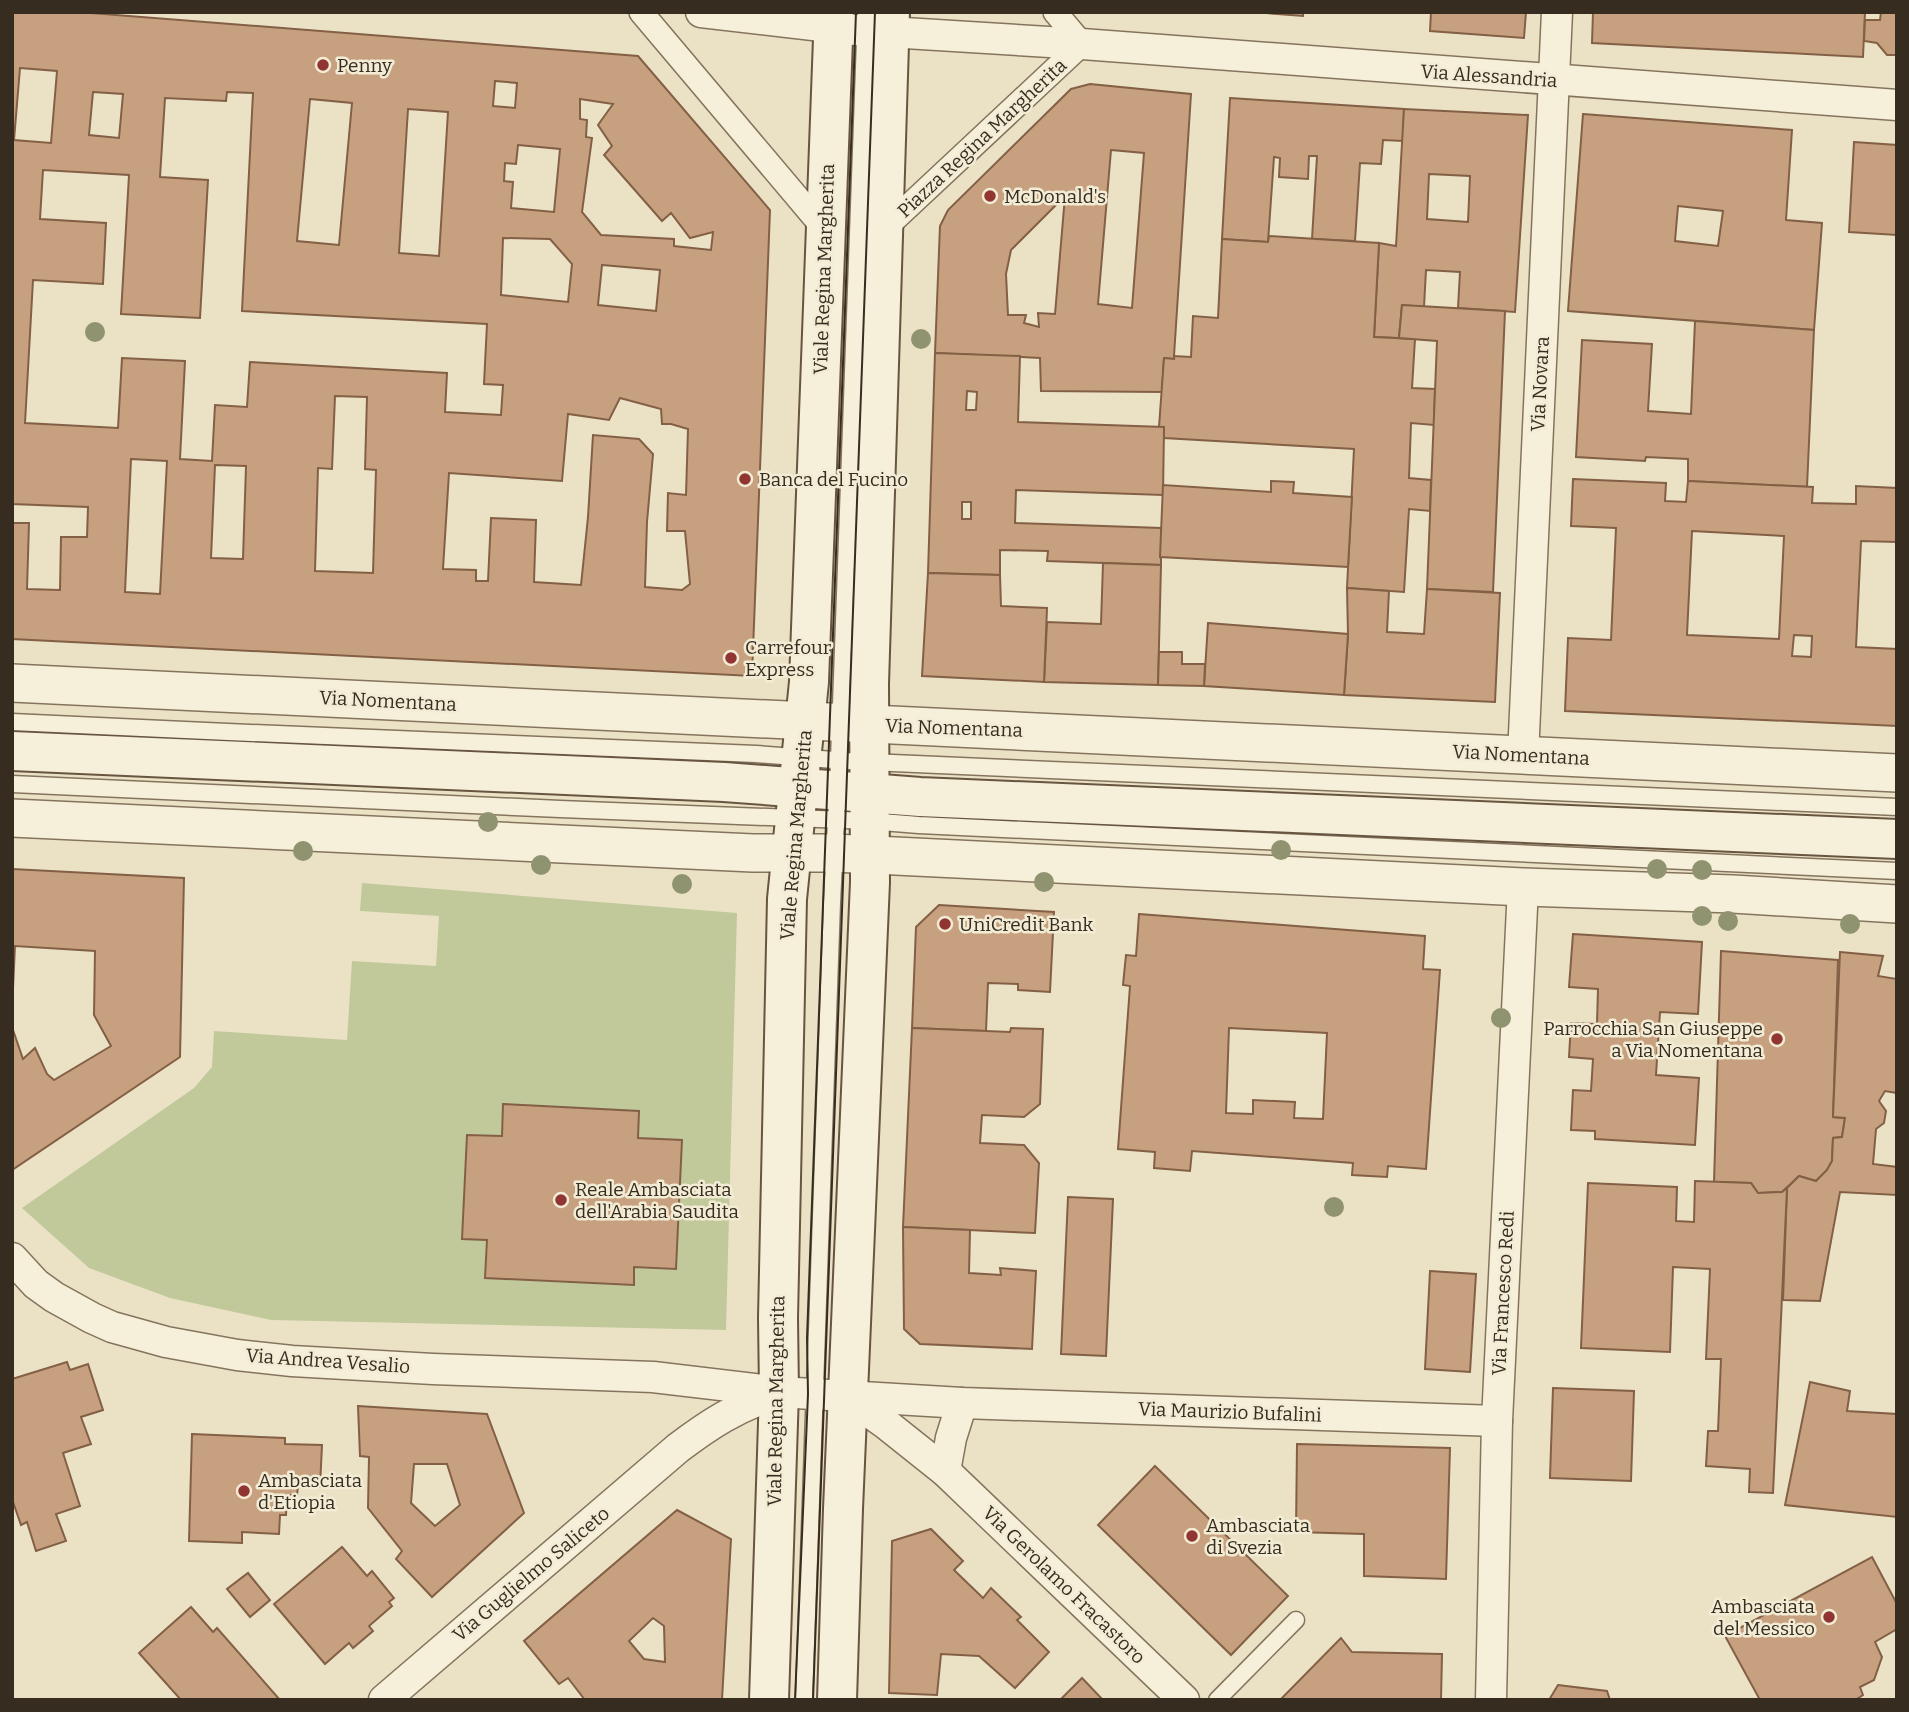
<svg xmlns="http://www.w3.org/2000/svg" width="1909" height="1712" font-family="Bitter,serif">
	<rect width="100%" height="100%" fill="#ebe2c6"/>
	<path fill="#c1c99b" d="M 362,883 L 737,913 L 726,1330 L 271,1320 L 170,1298 L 89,1268 L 22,1208 L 194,1088 L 212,1067 L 214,1031 L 347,1040 L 352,961 L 436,966 L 439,916 L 360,911 Z"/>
	<g fill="#c7a07f" stroke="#836045" stroke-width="2" fill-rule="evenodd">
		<path d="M 12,12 L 78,12 L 638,56 L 770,210 L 752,676 L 12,639 L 12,523 L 29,523 L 27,589 L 60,590 L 61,537 L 87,537 L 88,507 L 12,504 ZM 20,68 L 57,71 L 51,143 L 14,140 ZM 495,81 L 517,83 L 515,108 L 493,106 ZM 93,92 L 123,94 L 119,138 L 89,135 ZM 227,92 L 253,93 L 242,311 L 487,324 L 484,384 L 503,385 L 501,415 L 445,412 L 447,373 L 250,362 L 247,407 L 215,405 L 212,461 L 180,459 L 185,361 L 122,358 L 118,428 L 25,423 L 33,280 L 103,284 L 106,223 L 40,219 L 43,170 L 129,175 L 121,314 L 200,318 L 208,180 L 160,177 L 165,98 L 226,101 ZM 310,99 L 352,103 L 339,245 L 297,241 ZM 580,99 L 613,104 L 598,125 L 612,146 L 604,155 L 662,221 L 671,213 L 690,238 L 713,232 L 711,250 L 674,246 L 674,239 L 601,235 L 582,212 L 592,138 L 586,137 L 587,120 L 580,119 ZM 408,109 L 448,112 L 439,256 L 399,253 ZM 518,145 L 560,149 L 554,212 L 511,208 L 513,182 L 504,181 L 505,163 L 516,164 ZM 503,238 L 550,239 L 572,264 L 568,302 L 501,295 ZM 602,265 L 660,270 L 656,311 L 598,305 ZM 335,396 L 367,397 L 365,469 L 376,470 L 373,573 L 315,571 L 318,468 L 332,469 ZM 620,398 L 661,409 L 662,424 L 671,424 L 688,429 L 686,495 L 668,493 L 667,531 L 685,531 L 690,584 L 682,590 L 645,587 L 647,522 L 653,454 L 639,439 L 593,435 L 588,517 L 581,585 L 534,582 L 536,520 L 491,518 L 488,581 L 476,581 L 476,570 L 443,569 L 449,473 L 562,481 L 568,414 L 609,420 ZM 131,459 L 167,461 L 160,594 L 125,592 ZM 215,465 L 246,466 L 243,559 L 211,558 Z"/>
		<path d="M 1252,12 L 1303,12 L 1303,16 Z"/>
		<path d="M 1431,12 L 1526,12 L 1524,38 L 1430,31 Z"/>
		<path d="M 1593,12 L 1865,12 L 1863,57 L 1592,43 Z"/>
		<path d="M 1881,12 L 1897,12 L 1897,55 L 1887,55 L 1877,43 L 1864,41 L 1865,20 L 1880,20 Z"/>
		<path d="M 1090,84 L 1191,94 L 1174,356 L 1174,359 L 1164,358 L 1162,392 L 1041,391 L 1040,358 L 935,353 L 940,226 L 948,210 L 1071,89 ZM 1111,150 L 1144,153 L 1132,308 L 1098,304 ZM 1065,196 L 1055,314 L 1038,313 L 1039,327 L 1024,323 L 1026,315 L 1008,315 L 1006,274 L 1011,250 Z"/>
		<path d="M 1230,98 L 1404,109 L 1403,141 L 1383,140 L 1381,164 L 1360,163 L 1355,241 L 1312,239 L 1317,156 L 1309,156 L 1308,179 L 1279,177 L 1280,158 L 1274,157 L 1268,242 L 1222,239 Z"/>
		<path d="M 1404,109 L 1528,115 L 1515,312 L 1458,308 L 1460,272 L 1426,270 L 1424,307 L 1402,305 L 1399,338 L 1374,337 L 1379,243 L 1396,246 ZM 1429,174 L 1470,176 L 1468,222 L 1427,219 Z"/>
		<path d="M 1583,114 L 1792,130 L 1786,220 L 1822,223 L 1814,330 L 1568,311 ZM 1678,206 L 1723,211 L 1718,246 L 1675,241 Z"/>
		<path d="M 1854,142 L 1897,145 L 1897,235 L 1849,232 Z"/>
		<path d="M 1269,236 L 1379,243 L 1374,337 L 1415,339 L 1412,388 L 1435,389 L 1434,425 L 1411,423 L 1409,478 L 1431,480 L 1430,511 L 1409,509 L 1404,592 L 1347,588 L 1354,449 L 1164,438 L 1164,427 L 1159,427 L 1164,358 L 1174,359 L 1174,356 L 1191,357 L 1193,316 L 1218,318 L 1222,239 L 1268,242 Z"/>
		<path d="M 1402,305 L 1505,311 L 1493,592 L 1427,589 L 1437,341 L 1399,338 Z"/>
		<path d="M 1695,321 L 1814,330 L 1807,487 L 1688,481 L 1688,459 L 1646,457 L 1645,461 L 1576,457 L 1582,340 L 1652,344 L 1648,411 L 1691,414 Z"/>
		<path d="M 935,353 L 1020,356 L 1018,422 L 1164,427 L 1163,495 L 1016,490 L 1015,523 L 1161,528 L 1161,565 L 1047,561 L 1048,551 L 1000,550 L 1000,575 L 928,573 ZM 967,391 L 977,392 L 976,410 L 966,410 ZM 962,502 L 971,502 L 971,519 L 962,519 Z"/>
		<path d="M 1573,479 L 1666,483 L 1665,501 L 1686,502 L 1688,481 L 1813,487 L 1812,503 L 1856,504 L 1856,486 L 1897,488 L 1897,542 L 1861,541 L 1856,647 L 1897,649 L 1897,726 L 1565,711 L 1568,638 L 1611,640 L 1616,528 L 1571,526 ZM 1692,531 L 1784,536 L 1779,639 L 1687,635 ZM 1794,635 L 1812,636 L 1811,657 L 1792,656 Z"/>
		<path d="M 1271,481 L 1294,482 L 1293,493 L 1352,497 L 1348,567 L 1160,557 L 1163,485 L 1271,492 Z"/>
		<path d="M 1103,563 L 1161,565 L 1158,685 L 1044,682 L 1047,622 L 1101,624 Z"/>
		<path d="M 928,573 L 1000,575 L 1001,606 L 1047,608 L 1044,682 L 922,676 Z"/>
		<path d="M 1347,588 L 1389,591 L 1387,632 L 1424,634 L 1427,589 L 1500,593 L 1495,702 L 1344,695 L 1348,634 Z"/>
		<path d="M 1208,623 L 1348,634 L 1344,695 L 1204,686 Z"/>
		<path d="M 1159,652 L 1182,652 L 1182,664 L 1205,664 L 1204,686 L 1158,685 Z"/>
		<path d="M 12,869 L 184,878 L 180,1057 L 12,1170 L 12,1027 L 23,1059 L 35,1048 L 47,1074 L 54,1080 L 111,1046 L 94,1015 L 95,951 L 15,946 L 12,1010 Z"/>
		<path d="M 939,905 L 1054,912 L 1050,992 L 1018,990 L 1018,984 L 988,983 L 986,1031 L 912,1028 L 916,927 Z"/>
		<path d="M 1139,914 L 1425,936 L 1423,969 L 1440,970 L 1426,1169 L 1388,1166 L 1387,1177 L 1352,1175 L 1353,1163 L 1192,1151 L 1190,1171 L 1154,1168 L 1155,1152 L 1118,1149 L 1130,986 L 1123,985 L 1126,955 L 1136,956 ZM 1229,1028 L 1327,1033 L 1323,1119 L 1294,1118 L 1295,1102 L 1253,1100 L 1253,1114 L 1226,1113 Z"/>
		<path d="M 1573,934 L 1702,942 L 1698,1014 L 1660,1012 L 1656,1075 L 1699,1078 L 1695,1145 L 1595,1139 L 1595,1131 L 1571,1130 L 1573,1090 L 1591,1091 L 1593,1059 L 1569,1057 L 1571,1023 L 1597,1024 L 1598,989 L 1569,987 Z"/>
		<path d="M 1721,951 L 1838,960 L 1833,1117 L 1845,1118 L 1842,1137 L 1833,1138 L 1832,1161 L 1827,1170 L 1816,1181 L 1799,1176 L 1782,1192 L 1758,1193 L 1751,1183 L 1714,1182 Z"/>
		<path d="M 1840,952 L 1883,956 L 1878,976 L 1897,979 L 1897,1093 L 1885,1091 L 1879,1101 L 1886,1111 L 1884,1123 L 1876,1129 L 1873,1164 L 1897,1167 L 1897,1195 L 1840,1192 L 1820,1301 L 1783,1300 L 1787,1188 L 1799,1176 L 1816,1181 L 1827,1170 L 1832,1161 L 1833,1138 L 1842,1137 L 1845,1118 L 1833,1117 Z"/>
		<path d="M 912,1028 L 1010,1032 L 1011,1028 L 1043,1029 L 1040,1104 L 1024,1117 L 982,1115 L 980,1143 L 1024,1145 L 1039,1163 L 1035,1233 L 903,1227 Z"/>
		<path d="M 503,1104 L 639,1111 L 638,1138 L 682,1140 L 676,1269 L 634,1267 L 634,1285 L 485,1278 L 487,1240 L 462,1239 L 467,1135 L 502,1136 Z"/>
		<path d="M 1695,1181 L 1751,1183 L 1758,1193 L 1782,1192 L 1787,1188 L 1773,1493 L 1749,1492 L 1750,1469 L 1706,1466 L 1708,1431 L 1718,1431 L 1721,1359 L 1706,1359 L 1710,1269 L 1673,1267 L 1670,1352 L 1581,1348 L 1588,1183 L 1677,1187 L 1676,1221 L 1694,1222 Z"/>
		<path d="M 1068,1197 L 1113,1199 L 1106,1356 L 1061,1354 Z"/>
		<path d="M 903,1227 L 970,1230 L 969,1273 L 1001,1275 L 1000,1268 L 1036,1271 L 1032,1349 L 920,1344 L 904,1329 Z"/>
		<path d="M 1430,1271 L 1476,1274 L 1470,1372 L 1425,1369 Z"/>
		<path d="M 67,1362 L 70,1370 L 88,1364 L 103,1410 L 81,1417 L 91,1444 L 63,1453 L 80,1506 L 56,1514 L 66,1541 L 36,1551 L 27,1522 L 21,1525 L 12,1499 L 12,1379 Z"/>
		<path d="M 1810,1382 L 1850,1391 L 1847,1411 L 1897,1414 L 1897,1517 L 1785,1505 Z"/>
		<path d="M 1553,1388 L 1634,1391 L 1631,1481 L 1550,1478 Z"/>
		<path d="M 358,1406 L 487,1414 L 524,1513 L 432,1597 L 396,1559 L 402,1551 L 368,1508 L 369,1457 L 360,1456 ZM 414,1464 L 447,1464 L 460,1505 L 435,1526 L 411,1503 Z"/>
		<path d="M 192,1434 L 285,1438 L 285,1444 L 322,1445 L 320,1487 L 298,1486 L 297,1495 L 287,1495 L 286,1515 L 280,1515 L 279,1534 L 242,1532 L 242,1543 L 189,1541 Z"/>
		<path d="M 1297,1444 L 1450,1448 L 1446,1579 L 1364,1576 L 1364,1534 L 1296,1532 Z"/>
		<path d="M 1155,1466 L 1288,1596 L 1231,1655 L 1098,1525 Z"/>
		<path d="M 677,1510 L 731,1539 L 722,1700 L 585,1700 L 568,1678 L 559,1684 L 524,1641 ZM 653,1618 L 664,1626 L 665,1662 L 644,1659 L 629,1641 Z"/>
		<path d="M 931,1529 L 963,1561 L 954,1570 L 983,1598 L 991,1588 L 1021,1617 L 1017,1620 L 1049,1652 L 1015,1688 L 979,1656 L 941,1654 L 937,1695 L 889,1693 L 892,1541 Z"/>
		<path d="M 342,1547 L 367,1576 L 372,1571 L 394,1598 L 389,1602 L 392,1606 L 369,1626 L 373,1631 L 353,1648 L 349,1643 L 325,1664 L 274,1604 Z"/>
		<path d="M 1872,1557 L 1897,1604 L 1897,1629 L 1875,1642 L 1882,1657 L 1874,1680 L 1860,1687 L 1863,1695 L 1855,1700 L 1760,1700 L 1725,1636 Z"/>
		<path d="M 248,1573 L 270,1600 L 250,1617 L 227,1589 Z"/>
		<path d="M 191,1607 L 213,1632 L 217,1628 L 280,1700 L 181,1700 L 139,1653 Z"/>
		<path d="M 1341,1638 L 1352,1652 L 1442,1654 L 1441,1700 L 1280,1700 Z"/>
		<path d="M 1082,1678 L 1103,1700 L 1060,1700 Z"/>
		<path d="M 1558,1685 L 1607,1691 L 1610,1700 L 1549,1700 Z"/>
	</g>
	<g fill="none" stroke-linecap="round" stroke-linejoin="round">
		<g stroke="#85745d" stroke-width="19">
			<g id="service">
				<path d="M 12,722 L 228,732 L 756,754 L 847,761 L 1897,807"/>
				<path d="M 12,784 L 560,809 L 869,821 L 919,825 L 1897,871"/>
				<path d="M 804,1700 L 832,903 L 839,760 L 866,12"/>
				<path d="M 1217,1700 L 1296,1620"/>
			</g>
		</g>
		<g stroke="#85745d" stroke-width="26">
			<g id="pedestrian">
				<path d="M 641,12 L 825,230"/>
				<path d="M 882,231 L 1082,44 L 1055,12"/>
			</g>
		</g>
		<g stroke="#85745d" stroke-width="33">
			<g id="minor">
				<path d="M 701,12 L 856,30 L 1082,44 L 1897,105"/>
				<path d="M 1523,756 L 1557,12"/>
				<path d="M 12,1258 L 36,1284 L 54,1297 L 92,1318 L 112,1327 L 166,1342 L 237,1355 L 292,1361 L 433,1369 L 653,1377 L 779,1392 L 962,1403 L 1497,1421"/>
				<path d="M 848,1397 L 886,1424 L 945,1471 L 1184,1700"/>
				<path d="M 945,1471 L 951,1438 L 962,1403"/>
				<path d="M 384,1700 L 678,1448 C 711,1423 735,1408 775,1394"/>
				<path d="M 1491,1700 L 1497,1421 L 1523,887"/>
			</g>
		</g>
		<g stroke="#85745d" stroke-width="40">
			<g id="tertiary">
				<path d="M 12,683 L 1897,773"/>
				<path d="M 12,818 L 753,853 L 834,853 L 1523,887 L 1733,894 L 1897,904"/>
			</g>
		</g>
		<g stroke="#675540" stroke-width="42">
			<g id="secondary">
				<path d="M 12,751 L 724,782 L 920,797 L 1897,839"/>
				<path d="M 769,1700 L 779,1392 L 778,1318 L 787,899 L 809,682 L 834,12"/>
				<path d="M 837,1700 L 843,1509 L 870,882 L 869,684 L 890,12"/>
			</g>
		</g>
		<use href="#service" stroke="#f6efd9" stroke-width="16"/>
		<use href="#pedestrian" stroke="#f6efd9" stroke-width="23"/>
		<use href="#minor" stroke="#f6efd9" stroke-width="30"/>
		<use href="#tertiary" stroke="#f6efd9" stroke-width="37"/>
		<use href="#secondary" stroke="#f6efd9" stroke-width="38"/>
		<g stroke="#372c20" stroke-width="2">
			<path d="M 795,1700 L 808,1394 L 807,1338 L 856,12"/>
			<path d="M 813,1700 L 875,12"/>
		</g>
	</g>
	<g fill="#90936f">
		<circle cx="95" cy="332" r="10"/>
		<circle cx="921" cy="339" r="10"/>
		<circle cx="488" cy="822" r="10"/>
		<circle cx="1281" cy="850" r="10"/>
		<circle cx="303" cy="851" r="10"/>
		<circle cx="541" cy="865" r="10"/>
		<circle cx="1657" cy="869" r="10"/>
		<circle cx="1702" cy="870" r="10"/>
		<circle cx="1044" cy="882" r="10"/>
		<circle cx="682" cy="884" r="10"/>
		<circle cx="1702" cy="916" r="10"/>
		<circle cx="1728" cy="921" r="10"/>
		<circle cx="1850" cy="924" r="10"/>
		<circle cx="1501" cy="1018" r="10"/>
		<circle cx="1334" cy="1207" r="10"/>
	</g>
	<g fill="#903532" stroke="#f3ecd5" stroke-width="2.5">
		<circle cx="323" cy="65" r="7"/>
		<circle cx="990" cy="196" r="7"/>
		<circle cx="745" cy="479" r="7"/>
		<circle cx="731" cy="658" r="7"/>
		<circle cx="945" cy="924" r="7"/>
		<circle cx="1777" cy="1039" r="7"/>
		<circle cx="561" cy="1200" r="7"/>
		<circle cx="244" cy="1491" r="7"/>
		<circle cx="1192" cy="1536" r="7"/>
		<circle cx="1829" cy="1617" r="7"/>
	</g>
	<g text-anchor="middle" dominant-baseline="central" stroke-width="5" stroke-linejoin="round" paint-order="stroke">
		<g font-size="19" fill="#372c20" stroke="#f3ecd5" text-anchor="start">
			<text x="337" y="65">Penny</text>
			<text x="1004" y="196">McDonald's</text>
			<text x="759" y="479">Banca del Fucino</text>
			<text x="745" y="647">Carrefour<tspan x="745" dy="22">Express</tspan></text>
			<text x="959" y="924">UniCredit Bank</text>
			<text x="1763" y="1028" text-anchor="end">Parrocchia San Giuseppe<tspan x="1763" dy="22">a Via Nomentana</tspan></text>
			<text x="575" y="1189">Reale Ambasciata<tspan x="575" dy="22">dell'Arabia Saudita</tspan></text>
			<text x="258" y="1480">Ambasciata<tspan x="258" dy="22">d'Etiopia</tspan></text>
			<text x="1206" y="1525">Ambasciata<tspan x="1206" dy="22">di Svezia</tspan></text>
			<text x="1815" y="1606" text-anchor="end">Ambasciata<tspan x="1815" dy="22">del Messico</tspan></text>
		</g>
		<g font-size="19" fill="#372c20" stroke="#f3ecd5">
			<text transform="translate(1489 76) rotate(4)">Via Alessandria</text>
			<text transform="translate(982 138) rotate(-43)">Piazza Regina Margherita</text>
			<text transform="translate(824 269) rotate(-88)">Viale Regina Margherita</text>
			<text transform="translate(1540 384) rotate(-87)">Via Novara</text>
			<text transform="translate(388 701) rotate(3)">Via Nomentana</text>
			<text transform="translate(954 728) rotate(2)">Via Nomentana</text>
			<text transform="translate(1521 755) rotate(3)">Via Nomentana</text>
			<text transform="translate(796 835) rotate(-85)">Viale Regina Margherita</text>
			<text transform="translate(1503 1293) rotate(-87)">Via Francesco Redi</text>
			<text transform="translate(328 1361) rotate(4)">Via Andrea Vesalio</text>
			<text transform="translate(776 1401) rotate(-89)">Viale Regina Margherita</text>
			<text transform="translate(1230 1412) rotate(2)">Via Maurizio Bufalini</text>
			<text transform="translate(531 1574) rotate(-40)">Via Guglielmo Saliceto</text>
			<text transform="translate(1064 1585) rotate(44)">Via Gerolamo Fracastoro</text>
		</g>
	</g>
	<rect width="1909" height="1712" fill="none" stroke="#372c20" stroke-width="28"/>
</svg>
